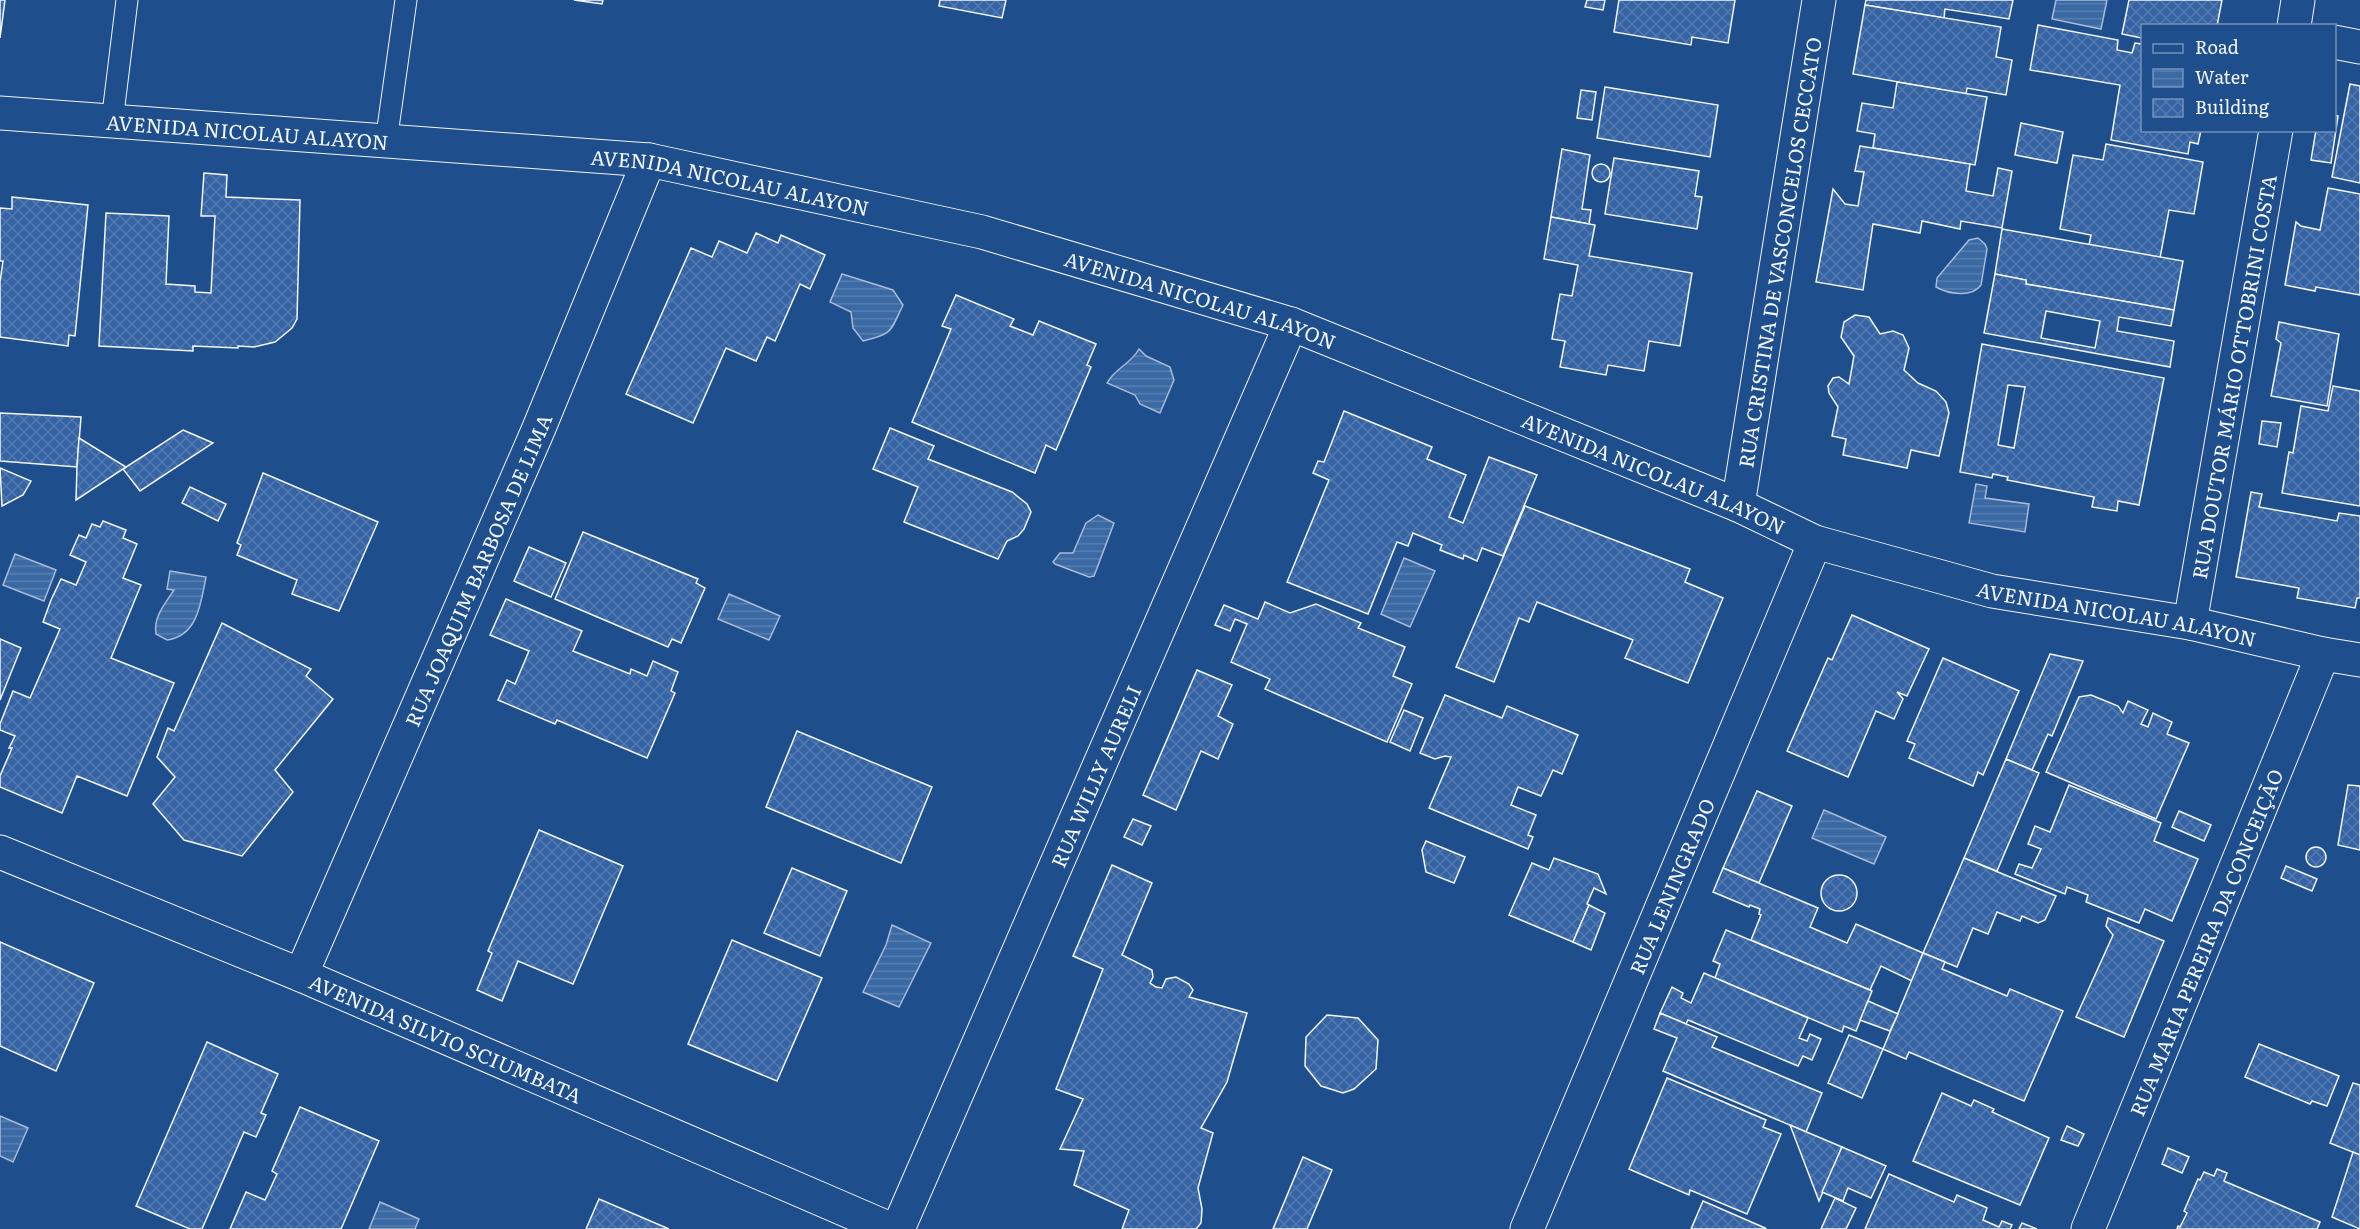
<svg xmlns="http://www.w3.org/2000/svg" width="2360" height="1229" font-family="Literata,serif">
	<defs>
		<pattern id="water-rules" width="6" height="5" patternUnits="userSpaceOnUse" patternTransform="scale(1.5)"><rect width="6" height="5" fill="#3b69a3"/><path d="M0 2.5h6" fill="none" stroke="#587fb1"/></pattern>
		<pattern id="building-cross-hatch" width="8" height="8" patternUnits="userSpaceOnUse" patternTransform="scale(1.5)"><rect width="8" height="8" fill="#3563a3"/><path d="M0 0l8 8M0 8l8-8" fill="none" stroke="#537ab1"/></pattern>
	</defs>
	<rect width="100%" height="100%" fill="#1f4e8c"/>
	<g fill="url(#water-rules)" stroke="#a8bbd7" stroke-width="1.5">
		<path d="M 2056,0 L 2107,0 L 2101,29 L 2052,19 Z"/>
		<path d="M 1978,238 L 1985,244 L 1987,249 L 1981,285 C 1972,298 1948,294 1936,287 L 1937,278 L 1969,240 Z"/>
		<path d="M 842,274 L 893,290 L 903,305 C 890,332 893,334 863,341 L 853,328 L 851,312 L 830,302 Z"/>
		<path d="M 1139,349 L 1146,356 L 1170,367 L 1174,380 L 1160,413 L 1140,404 L 1135,395 L 1107,383 C 1115,368 1131,364 1139,349 Z"/>
		<path d="M 1976,484 L 1987,486 L 1985,498 L 2029,504 L 2025,532 L 1969,523 Z"/>
		<path d="M 1098,515 L 1114,523 L 1094,576 L 1089,577 L 1055,564 L 1053,562 L 1060,553 L 1073,553 L 1086,523 Z"/>
		<path d="M 15,554 L 56,570 L 44,601 L 3,585 Z"/>
		<path d="M 1404,558 L 1435,571 L 1410,627 L 1381,614 Z"/>
		<path d="M 170,571 L 206,577 C 201,602 198,636 167,640 L 156,634 C 153,617 165,604 174,590 L 167,589 Z"/>
		<path d="M 729,594 L 780,616 L 769,640 L 718,619 Z"/>
		<path d="M 1824,810 L 1886,837 L 1874,864 L 1812,838 Z"/>
		<path d="M 892,925 L 931,943 L 899,1007 L 863,992 L 886,945 Z"/>
		<path d="M 0,1116 L 28,1128 L 13,1162 L 0,1156 Z"/>
		<path d="M 380,1202 L 419,1219 L 415,1229 L 369,1229 Z"/>
	</g>
	<g fill="url(#building-cross-hatch)" stroke="#f2f6ff" stroke-width="1.5" fill-rule="evenodd">
		<path d="M 0,0 L 5,0 L 0,38 Z"/>
		<path d="M 574,0 L 603,0 L 602,4 Z"/>
		<path d="M 940,0 L 1006,0 L 1002,18 L 939,6 Z"/>
		<path d="M 1587,0 L 1605,0 L 1603,10 L 1585,7 Z"/>
		<path d="M 1619,0 L 1735,0 L 1728,43 L 1692,37 L 1691,45 L 1614,32 Z"/>
		<path d="M 1866,0 L 2013,0 L 2009,19 L 1945,9 L 1944,18 L 1865,5 Z"/>
		<path d="M 2129,0 L 2222,0 L 2217,26 L 2142,26 L 2142,38 L 2122,34 Z"/>
		<path d="M 1865,5 L 2001,27 L 1996,57 L 2012,60 L 2006,95 L 1967,88 L 1966,94 L 1853,74 Z"/>
		<path d="M 2038,25 L 2118,40 L 2117,50 L 2132,53 L 2135,43 L 2142,44 L 2142,130 L 2201,130 L 2198,144 L 2190,142 L 2188,154 L 2111,140 L 2120,85 L 2030,70 Z"/>
		<path d="M 1897,82 L 1987,97 L 1975,165 L 1873,148 L 1875,134 L 1857,131 L 1862,103 L 1893,108 Z"/>
		<path d="M 2350,84 L 2360,86 L 2360,183 L 2332,177 Z"/>
		<path d="M 1605,87 L 1718,105 L 1710,157 L 1597,138 Z"/>
		<path d="M 1581,90 L 1596,92 L 1592,120 L 1577,118 Z"/>
		<path d="M 2334,115 L 2338,116 L 2331,163 L 2311,160 L 2316,130 L 2334,130 Z"/>
		<path d="M 2021,123 L 2063,132 L 2057,163 L 2015,155 Z"/>
		<path d="M 2106,144 L 2203,162 L 2194,214 L 2169,210 L 2160,258 L 2089,245 L 2091,235 L 2060,229 L 2073,155 L 2103,160 Z"/>
		<path d="M 1860,146 L 1970,164 L 1966,191 L 1993,196 L 1998,168 L 2012,171 L 2002,228 L 1961,221 L 1960,229 L 1922,221 L 1920,233 L 1873,224 L 1863,290 L 1816,282 L 1833,189 L 1845,204 L 1858,206 L 1864,172 L 1855,171 Z"/>
		<path d="M 1562,149 L 1590,155 L 1582,209 L 1591,210 L 1589,224 L 1551,217 Z"/>
		<path d="M 1614,158 L 1699,171 L 1695,196 L 1702,197 L 1697,229 L 1605,214 Z"/>
		<circle cx="1601" cy="173" r="9"/>
		<path d="M 204,173 L 227,175 L 226,197 L 300,200 L 297,319 L 292,328 L 275,342 L 254,347 L 238,346 L 238,348 L 193,346 L 193,351 L 99,346 L 106,213 L 169,216 L 166,284 L 195,286 L 195,292 L 211,293 L 215,216 L 201,216 Z"/>
		<path d="M 2328,188 L 2360,194 L 2360,295 L 2316,287 L 2315,291 L 2285,285 L 2296,222 L 2301,226 L 2320,230 Z"/>
		<path d="M 12,197 L 88,205 L 75,336 L 69,335 L 68,346 L 0,337 L 0,282 L 3,261 L 0,261 L 0,208 L 12,209 Z"/>
		<path d="M 1551,217 L 1595,225 L 1589,256 L 1692,273 L 1680,346 L 1649,341 L 1644,371 L 1608,365 L 1606,375 L 1560,367 L 1565,341 L 1552,339 L 1560,294 L 1572,296 L 1578,265 L 1544,259 Z"/>
		<path d="M 2002,229 L 2183,261 L 2174,310 L 2026,284 L 2026,280 L 1995,274 Z"/>
		<path d="M 756,233 L 778,243 L 781,235 L 825,255 L 810,289 L 800,284 L 775,341 L 767,337 L 756,361 L 726,348 L 693,423 L 626,394 L 691,248 L 712,257 L 719,241 L 747,253 Z"/>
		<path d="M 1995,274 L 2026,280 L 2026,284 L 2174,310 L 2171,326 L 2119,317 L 2117,331 L 2174,341 L 2170,367 L 1984,333 ZM 2046,311 L 2100,321 L 2095,348 L 2041,338 Z"/>
		<path d="M 956,295 L 1014,319 L 1010,326 L 1033,335 L 1039,321 L 1096,344 L 1087,365 L 1091,367 L 1056,450 L 1046,445 L 1035,473 L 912,422 L 951,329 L 942,326 Z"/>
		<path d="M 1855,315 L 1869,317 L 1880,334 L 1893,331 L 1903,335 L 1909,348 L 1904,370 L 1918,383 L 1936,391 L 1946,402 L 1949,413 L 1939,456 L 1911,450 L 1907,468 L 1843,455 L 1846,439 L 1832,436 L 1838,407 L 1829,393 L 1828,386 L 1833,378 L 1839,377 L 1849,384 L 1854,356 L 1841,337 L 1844,322 Z"/>
		<path d="M 2279,322 L 2339,334 L 2327,406 L 2271,396 L 2281,343 L 2276,339 Z"/>
		<path d="M 1982,344 L 2164,378 L 2139,505 L 2118,501 L 2117,511 L 2092,507 L 2094,497 L 2007,480 L 2008,477 L 1993,474 L 1992,478 L 1960,472 ZM 2008,385 L 2025,387 L 2014,448 L 1998,445 Z"/>
		<path d="M 2333,386 L 2360,391 L 2360,506 L 2282,493 L 2289,452 L 2293,453 L 2301,406 L 2328,411 Z"/>
		<path d="M 1344,411 L 1432,447 L 1427,459 L 1466,475 L 1449,517 L 1463,523 L 1489,457 L 1537,475 L 1503,556 L 1482,548 L 1477,561 L 1464,555 L 1463,559 L 1440,550 L 1442,545 L 1413,533 L 1408,546 L 1397,542 L 1368,614 L 1287,582 L 1329,480 L 1313,473 L 1318,461 L 1324,462 Z"/>
		<path d="M 0,413 L 81,417 L 77,467 L 0,461 Z"/>
		<path d="M 2262,421 L 2281,423 L 2277,447 L 2259,444 Z"/>
		<path d="M 890,428 L 934,446 L 928,459 L 1012,492 L 1027,504 L 1031,512 L 1024,529 L 1018,536 L 1007,541 L 998,559 L 904,522 L 918,487 L 873,469 Z"/>
		<path d="M 183,430 L 213,443 L 140,491 L 123,469 Z"/>
		<path d="M 79,438 L 126,467 L 76,500 L 77,467 Z"/>
		<path d="M 0,468 L 31,481 L 23,495 L 2,506 Z"/>
		<path d="M 263,473 L 378,522 L 339,611 L 292,594 L 297,580 L 237,555 L 241,545 L 237,543 Z"/>
		<path d="M 190,487 L 226,504 L 218,521 L 182,503 Z"/>
		<path d="M 2251,492 L 2262,494 L 2259,507 L 2337,521 L 2339,513 L 2360,516 L 2360,598 L 2357,598 L 2355,608 L 2297,598 L 2299,588 L 2236,577 Z"/>
		<path d="M 1525,506 L 1690,569 L 1685,582 L 1723,598 L 1688,683 L 1625,658 L 1633,640 L 1537,602 L 1529,622 L 1519,618 L 1494,682 L 1456,667 Z"/>
		<path d="M 103,521 L 126,530 L 123,538 L 137,544 L 123,578 L 141,585 L 111,658 L 174,683 L 127,796 L 77,776 L 62,813 L 0,787 L 0,776 L 12,748 L 9,748 L 15,736 L 0,730 L 0,724 L 13,691 L 30,698 L 60,629 L 43,622 L 51,600 L 61,579 L 76,585 L 86,562 L 70,555 L 79,535 L 86,538 L 92,524 L 100,527 Z"/>
		<path d="M 583,532 L 698,579 L 696,583 L 705,588 L 681,643 L 672,639 L 668,647 L 555,599 Z"/>
		<path d="M 529,547 L 566,563 L 551,597 L 514,581 Z"/>
		<path d="M 506,599 L 582,631 L 573,651 L 630,674 L 631,669 L 647,676 L 653,661 L 678,672 L 671,691 L 675,693 L 647,758 L 557,720 L 555,724 L 498,700 L 507,680 L 515,684 L 529,651 L 490,635 Z"/>
		<path d="M 1265,602 L 1290,613 L 1316,604 L 1361,623 L 1358,628 L 1405,647 L 1393,676 L 1412,684 L 1387,742 L 1265,689 L 1270,679 L 1231,662 L 1247,624 L 1235,619 L 1230,631 L 1215,625 L 1224,605 L 1258,619 Z"/>
		<path d="M 1852,615 L 1929,649 L 1907,696 L 1897,692 L 1903,699 L 1894,719 L 1876,711 L 1848,777 L 1787,751 L 1828,658 L 1832,660 Z"/>
		<path d="M 222,623 L 311,669 L 306,676 L 333,699 L 275,770 L 293,792 L 242,856 L 184,840 L 153,804 L 175,777 L 157,757 L 168,728 L 174,731 Z"/>
		<path d="M 0,639 L 21,648 L 0,700 Z"/>
		<path d="M 2050,654 L 2083,661 L 2052,736 L 2048,734 L 2032,770 L 2006,759 Z"/>
		<path d="M 1943,658 L 2019,691 L 1983,775 L 1978,772 L 1973,786 L 1909,758 L 1915,744 L 1907,741 Z"/>
		<path d="M 1197,670 L 1232,685 L 1218,716 L 1233,724 L 1218,759 L 1201,751 L 1176,810 L 1143,795 Z"/>
		<path d="M 1445,695 L 1502,718 L 1507,706 L 1578,735 L 1562,774 L 1553,770 L 1541,796 L 1518,787 L 1511,805 L 1536,815 L 1528,835 L 1533,837 L 1528,849 L 1429,808 L 1451,757 L 1445,756 L 1435,759 L 1420,753 Z"/>
		<path d="M 2091,695 L 2118,706 L 2123,713 L 2128,701 L 2148,710 L 2141,724 L 2148,727 L 2153,713 L 2172,722 L 2167,734 L 2189,743 L 2156,819 L 2046,772 L 2079,697 Z"/>
		<path d="M 1404,710 L 1423,718 L 1410,751 L 1390,742 Z"/>
		<path d="M 797,731 L 932,787 L 901,863 L 766,807 Z"/>
		<path d="M 2006,759 L 2039,773 L 1997,871 L 1964,858 Z"/>
		<path d="M 2069,785 L 2161,823 L 2154,841 L 2198,859 L 2172,921 L 2145,909 L 2139,923 L 2086,902 L 2088,895 L 2067,887 L 2065,894 L 2015,874 L 2019,864 L 2032,868 L 2041,849 L 2028,844 L 2035,826 L 2050,832 Z"/>
		<path d="M 2348,785 L 2360,786 L 2360,850 L 2338,845 Z"/>
		<path d="M 1757,791 L 1792,806 L 1759,883 L 1723,868 Z"/>
		<path d="M 2179,811 L 2211,825 L 2204,841 L 2172,827 Z"/>
		<path d="M 1133,819 L 1151,826 L 1142,845 L 1124,837 Z"/>
		<path d="M 539,830 L 623,866 L 573,984 L 518,961 L 502,1001 L 477,990 L 492,953 L 488,951 Z"/>
		<path d="M 1426,841 L 1465,857 L 1454,883 L 1426,872 L 1422,850 Z"/>
		<circle cx="2316" cy="857" r="10"/>
		<path d="M 1554,858 L 1598,874 L 1606,894 L 1594,888 L 1587,904 L 1589,905 L 1573,942 L 1509,915 L 1532,863 L 1549,870 Z"/>
		<path d="M 1964,858 L 2056,896 L 2045,920 L 2038,923 L 2022,916 L 2020,921 L 1997,912 L 1988,934 L 1973,928 L 1957,967 L 1923,953 Z"/>
		<path d="M 1112,865 L 1152,883 L 1122,955 L 1152,970 L 1153,977 L 1150,983 L 1156,987 L 1162,988 L 1166,979 L 1176,977 L 1189,984 L 1193,990 L 1189,997 L 1247,1013 L 1227,1082 L 1201,1128 L 1213,1133 L 1198,1188 L 1202,1209 L 1201,1223 L 1196,1229 L 1122,1229 L 1129,1210 L 1074,1185 L 1084,1151 L 1060,1149 L 1083,1099 L 1056,1089 L 1103,969 L 1073,956 Z"/>
		<path d="M 2286,866 L 2317,879 L 2312,891 L 2281,878 Z"/>
		<path d="M 792,868 L 847,891 L 820,956 L 764,933 Z"/>
		<path d="M 1723,868 L 1818,908 L 1810,927 L 1847,943 L 1856,924 L 1923,953 L 1912,981 L 1881,966 L 1870,990 L 1751,940 L 1761,915 L 1759,914 L 1760,909 L 1750,905 L 1749,907 L 1713,892 Z"/>
		<circle cx="1839" cy="893" r="18"/>
		<path d="M 1589,905 L 1605,913 L 1591,950 L 1573,942 Z"/>
		<path d="M 2108,918 L 2164,941 L 2124,1037 L 2076,1017 L 2113,935 L 2106,926 Z"/>
		<path d="M 1726,930 L 1872,991 L 1856,1031 L 1844,1026 L 1842,1032 L 1715,978 L 1720,964 L 1713,961 Z"/>
		<path d="M 732,940 L 822,978 L 777,1081 L 688,1044 Z"/>
		<path d="M 0,942 L 94,983 L 56,1071 L 0,1046 Z"/>
		<path d="M 1923,953 L 1945,962 L 1942,969 L 2007,996 L 2010,989 L 2063,1011 L 2024,1101 L 1909,1052 L 1906,1059 L 1883,1049 Z"/>
		<path d="M 1704,973 L 1808,1018 L 1799,1038 L 1807,1041 L 1810,1034 L 1821,1039 L 1812,1060 L 1803,1056 L 1798,1066 L 1688,1020 L 1686,1024 L 1660,1013 L 1672,987 L 1683,993 L 1681,998 L 1691,1003 Z"/>
		<path d="M 1868,1001 L 1898,1014 L 1890,1031 L 1860,1020 Z"/>
		<path d="M 1660,1013 L 1717,1037 L 1712,1047 L 1822,1093 L 1806,1132 L 1663,1071 L 1677,1038 L 1654,1029 Z"/>
		<path d="M 1327,1015 L 1358,1018 L 1378,1040 L 1376,1069 L 1354,1089 L 1343,1093 L 1321,1086 L 1305,1066 L 1306,1037 Z"/>
		<path d="M 1849,1035 L 1883,1049 L 1862,1098 L 1828,1083 Z"/>
		<path d="M 207,1042 L 278,1074 L 261,1113 L 266,1115 L 256,1137 L 244,1132 L 202,1229 L 190,1229 L 136,1206 Z"/>
		<path d="M 2259,1044 L 2339,1076 L 2327,1106 L 2312,1101 L 2310,1104 L 2245,1077 Z"/>
		<path d="M 1667,1078 L 1766,1120 L 1763,1127 L 1781,1134 L 1747,1214 L 1690,1190 L 1689,1195 L 1629,1169 Z"/>
		<path d="M 2353,1083 L 2360,1085 L 2360,1155 L 2330,1143 Z"/>
		<path d="M 1942,1093 L 1971,1106 L 1974,1100 L 1994,1109 L 1992,1112 L 2049,1138 L 2020,1205 L 1913,1161 Z"/>
		<path d="M 300,1107 L 379,1141 L 341,1229 L 230,1229 L 246,1192 L 265,1200 L 277,1174 L 272,1171 Z"/>
		<path d="M 1790,1125 L 1842,1147 L 1819,1201 Z"/>
		<path d="M 2067,1126 L 2084,1134 L 2078,1146 L 2061,1140 Z"/>
		<path d="M 1842,1147 L 1886,1166 L 1871,1198 L 1848,1188 L 1843,1201 L 1822,1192 Z"/>
		<path d="M 2168,1148 L 2189,1157 L 2182,1173 L 2162,1164 Z"/>
		<path d="M 2353,1152 L 2360,1155 L 2360,1229 L 2332,1217 Z"/>
		<path d="M 1303,1157 L 1332,1170 L 1307,1229 L 1273,1229 Z"/>
		<path d="M 2217,1169 L 2227,1173 L 2224,1181 L 2320,1222 L 2317,1229 L 2177,1229 L 2178,1226 L 2180,1227 L 2187,1213 L 2184,1211 L 2198,1179 L 2200,1180 L 2204,1172 L 2214,1176 Z"/>
		<path d="M 1889,1174 L 1954,1202 L 1957,1195 L 1985,1207 L 1987,1208 L 1983,1220 L 1999,1227 L 2002,1221 L 2012,1225 L 2010,1229 L 1865,1229 Z"/>
		<path d="M 1835,1198 L 1856,1208 L 1846,1229 L 1821,1229 Z"/>
		<path d="M 599,1199 L 669,1229 L 586,1229 Z"/>
		<path d="M 1703,1201 L 1765,1228 L 1766,1229 L 1691,1229 Z"/>
		<path d="M 2022,1223 L 2037,1229 L 2019,1229 Z"/>
	</g>
	<g fill="none" stroke-linecap="round" stroke-linejoin="round">
		<g stroke="#f2f6ff" stroke-width="23">
			<g id="service">
				<path d="M 112,122 L 127,0"/>
				<path d="M 386,142 L 406,0"/>
			</g>
		</g>
		<g stroke="#f2f6ff" stroke-width="35">
			<g id="minor">
				<path d="M 2294,26 L 2298,0"/>
				<path d="M 2334,42 L 2360,47"/>
				<path id="s1" d="M 0,113 L 649,160 L 982,232 L 1291,324 L 1738,505 L 1815,542 L 1992,591 L 2190,623 L 2323,654 L 2360,660"/>
				<path id="s2" d="M 1738,505 L 1819,0"/>
				<path id="s3" d="M 2190,623 L 2276,130"/>
				<path id="s4" d="M 0,852 L 301,975 L 890,1229"/>
				<path id="s5" d="M 301,975 L 539,428 L 649,160"/>
				<path id="s6" d="M 898,1229 L 1291,324"/>
				<path id="s7" d="M 1527,1229 L 1815,542"/>
				<path id="s8" d="M 2088,1229 L 2323,654"/>
			</g>
		</g>
		<use href="#service" stroke="#1f4e8c" stroke-width="21"/>
		<use href="#minor" stroke="#1f4e8c" stroke-width="33"/>
	</g>
	<g text-anchor="middle" dominant-baseline="central" stroke-width="4.5" stroke-linejoin="round" paint-order="stroke">
		<g font-size="20" fill="#f2f6ff" stroke="#1f4e8c">
			<text stroke="none"><textPath href="#s1" startOffset="248">AVENIDA NICOLAU ALAYON</textPath></text>
			<text stroke="none"><textPath href="#s1" startOffset="734">AVENIDA NICOLAU ALAYON</textPath></text>
			<text stroke="none"><textPath href="#s2" startOffset="256">RUA CRISTINA DE VASCONCELOS CECCATO</textPath></text>
			<text stroke="none"><textPath href="#s1" startOffset="1220">AVENIDA NICOLAU ALAYON</textPath></text>
			<text stroke="none"><textPath href="#s3" startOffset="250">RUA DOUTOR MÁRIO OTTOBRINI COSTA</textPath></text>
			<text stroke="none"><textPath href="#s1" startOffset="1706">AVENIDA NICOLAU ALAYON</textPath></text>
			<text stroke="none"><textPath href="#s5" startOffset="442">RUA JOAQUIM BARBOSA DE LIMA</textPath></text>
			<text stroke="none"><textPath href="#s1" startOffset="2192">AVENIDA NICOLAU ALAYON</textPath></text>
			<text stroke="none"><textPath href="#s6" startOffset="494">RUA WILLY AURELI</textPath></text>
			<text stroke="none"><textPath href="#s7" startOffset="372">RUA LENINGRADO</textPath></text>
			<text stroke="none"><textPath href="#s8" startOffset="310">RUA MARIA PEREIRA DA CONCEIÇÃO</textPath></text>
			<text stroke="none"><textPath href="#s4" startOffset="483">AVENIDA SILVIO SCIUMBATA</textPath></text>
		</g>
	</g>
	<rect x="2141" y="24" width="195" height="108" fill="#1f4e8c" stroke="#7391ba" stroke-width="1.5"/>
	<rect x="2153" y="44" width="30" height="9" fill="#1f4e8c" stroke="#7391ba" stroke-width="1.5"/>
	<text x="2195" y="54" font-size="18" fill="#f2f6ff">Road</text>
	<rect x="2153" y="69" width="30" height="18" fill="url(#water-rules)" stroke="#7391ba" stroke-width="1.5"/>
	<text x="2195" y="84" font-size="18" fill="#f2f6ff">Water</text>
	<rect x="2153" y="99" width="30" height="18" fill="url(#building-cross-hatch)" stroke="#7391ba" stroke-width="1.5"/>
	<text x="2195" y="114" font-size="18" fill="#f2f6ff">Building</text>
</svg>
